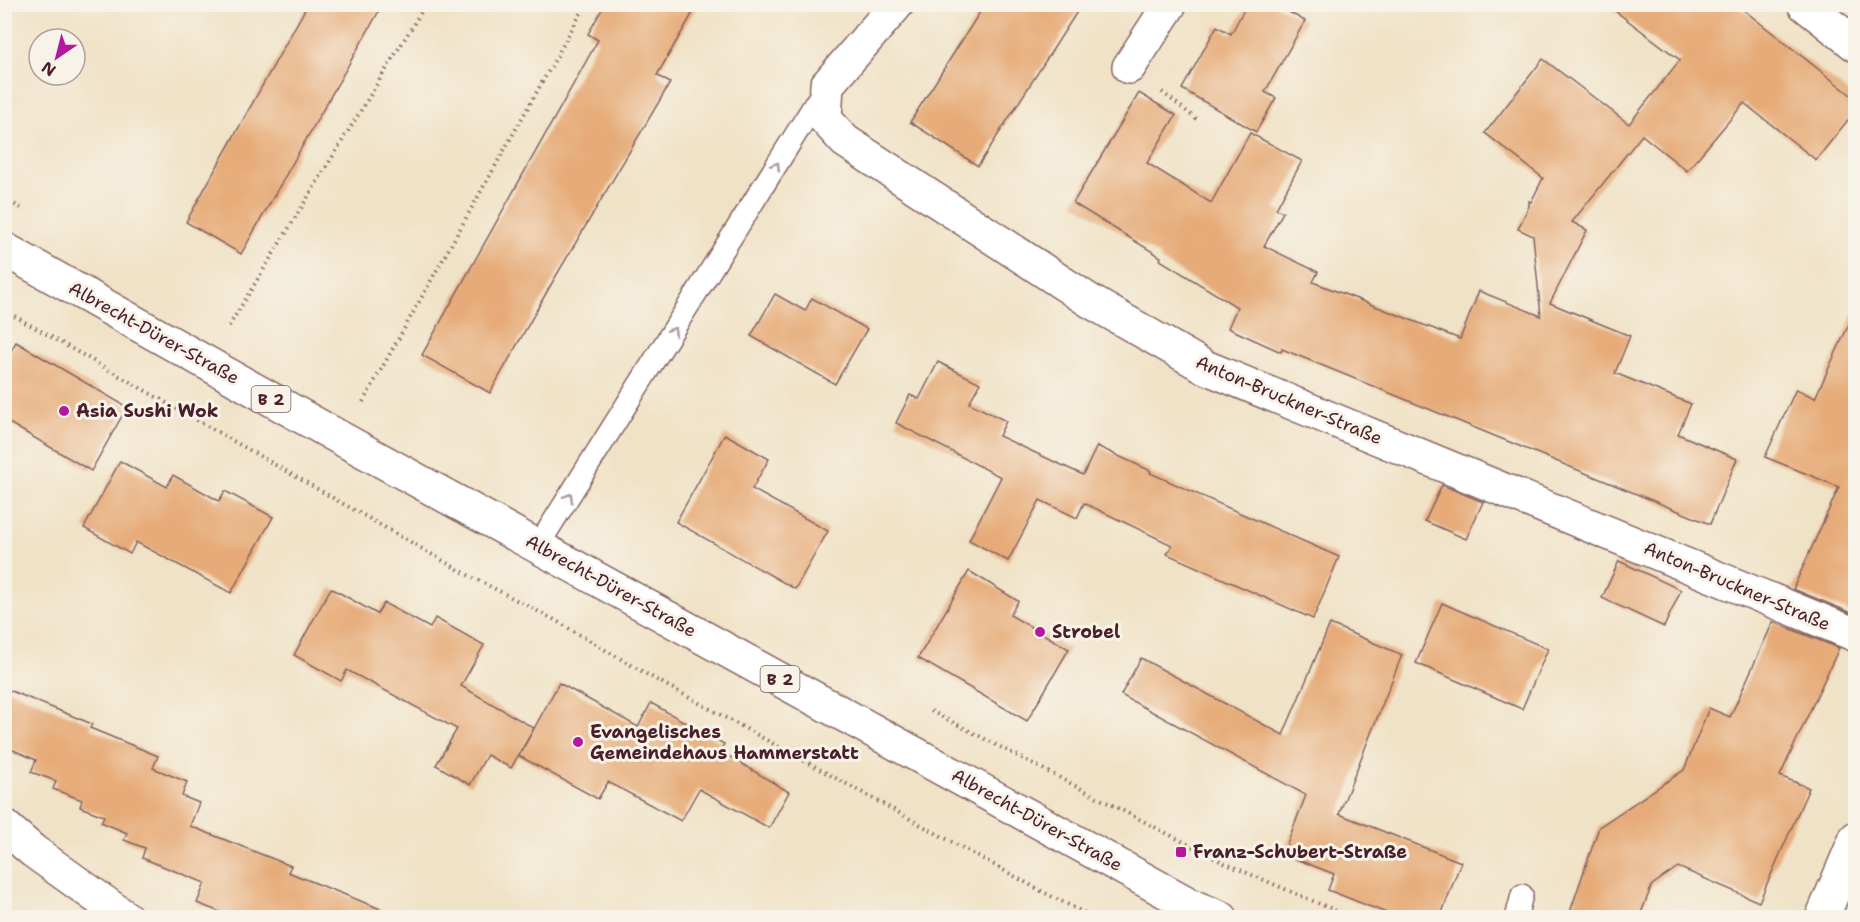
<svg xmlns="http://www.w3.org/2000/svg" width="1860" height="922" font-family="'Shantell Sans',sans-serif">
	<rect width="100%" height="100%" fill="#f7f3e8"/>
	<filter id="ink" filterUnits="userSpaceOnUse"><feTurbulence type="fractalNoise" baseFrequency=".0167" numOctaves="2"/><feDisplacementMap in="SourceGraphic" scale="12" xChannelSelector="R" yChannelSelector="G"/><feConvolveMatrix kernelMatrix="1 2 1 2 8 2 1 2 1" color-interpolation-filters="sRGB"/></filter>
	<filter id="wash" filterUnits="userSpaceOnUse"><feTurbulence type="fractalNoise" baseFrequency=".008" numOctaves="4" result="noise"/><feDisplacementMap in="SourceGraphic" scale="24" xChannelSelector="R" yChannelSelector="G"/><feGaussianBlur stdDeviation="1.35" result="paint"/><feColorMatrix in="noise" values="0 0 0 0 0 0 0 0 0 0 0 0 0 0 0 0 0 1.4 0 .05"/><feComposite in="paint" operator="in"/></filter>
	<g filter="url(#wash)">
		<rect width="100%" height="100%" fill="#f0e2c6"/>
		<g id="blocks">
			<g fill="#e6ab78">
				<path d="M 308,4 L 383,4 L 241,254 L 186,222 Z"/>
				<path d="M 605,4 L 698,4 L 657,75 L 670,83 L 549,288 L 490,393 L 422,355 L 598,40 L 588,34 Z"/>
				<path d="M 985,4 L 1082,4 L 978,166 L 910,122 Z"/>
				<path d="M 1247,4 L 1275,4 L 1305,21 L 1265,92 L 1276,98 L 1256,132 L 1182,89 L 1217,26 L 1231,34 Z"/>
				<path d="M 1606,4 L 1736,4 L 1856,99 L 1856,110 L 1816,160 L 1744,103 L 1687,171 L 1642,135 L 1572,222 L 1587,230 L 1550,303 L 1630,336 L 1615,373 L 1691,404 L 1678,434 L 1737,459 L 1710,524 L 1282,349 L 1281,352 L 1228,328 L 1237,307 L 1160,260 L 1161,257 L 1073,203 L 1139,93 L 1176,115 L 1147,163 L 1211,203 L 1250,133 L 1302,161 L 1276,209 L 1283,212 L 1264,246 L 1318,272 L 1313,282 L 1460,339 L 1479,291 L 1541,316 L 1533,236 L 1518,229 L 1529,206 L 1529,201 L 1531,202 L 1543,178 L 1485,133 L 1543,59 L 1629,124 L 1680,60 Z"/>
				<path d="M 775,294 L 805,311 L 812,298 L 867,329 L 835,384 L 751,336 Z"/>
				<path d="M 1856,309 L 1856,611 L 1854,614 L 1793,589 L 1839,487 L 1765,457 L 1796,389 L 1815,398 Z"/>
				<path d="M 16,342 L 127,407 L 91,471 L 4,420 L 4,362 Z"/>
				<path d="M 938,362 L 980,383 L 969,403 L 1006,421 L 999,436 L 1083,475 L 1097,446 L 1151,471 L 1150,473 L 1339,557 L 1313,619 L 1167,554 L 1172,545 L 1084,503 L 1077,518 L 1040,500 L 1008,561 L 969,540 L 1001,477 L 896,423 L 910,395 L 919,399 Z"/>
				<path d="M 725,434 L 769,459 L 752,489 L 828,531 L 795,589 L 676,522 Z"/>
				<path d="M 120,461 L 167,487 L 173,475 L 219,501 L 225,491 L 273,517 L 231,593 L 136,542 L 130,554 L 84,528 Z"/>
				<path d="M 1442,485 L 1483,502 L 1466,539 L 1425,521 Z"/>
				<path d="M 1619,561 L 1681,590 L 1664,627 L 1602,598 Z"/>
				<path d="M 969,571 L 1018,601 L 1010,615 L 1069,649 L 1027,721 L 918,658 Z"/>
				<path d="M 331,588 L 377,614 L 384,603 L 430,628 L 435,618 L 484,645 L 461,686 L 534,728 L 511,768 L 487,755 L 470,785 L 436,765 L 457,729 L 347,670 L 341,681 L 294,655 Z"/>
				<path d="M 1442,603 L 1548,649 L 1522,709 L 1416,663 Z"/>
				<path d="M 1773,622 L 1839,648 L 1780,776 L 1809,788 L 1759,902 L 1678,867 L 1652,885 L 1639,918 L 1568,918 L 1599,827 L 1684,770 L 1709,708 L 1730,717 Z"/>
				<path d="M 1330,624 L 1402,655 L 1339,814 L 1461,862 L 1440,918 L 1399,918 L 1328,890 L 1334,874 L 1283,854 L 1306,795 L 1121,695 L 1141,658 L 1283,735 Z"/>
				<path d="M 559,683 L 638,727 L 651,703 L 724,744 L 720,751 L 789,792 L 769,828 L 699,789 L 681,821 L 608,782 L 598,799 L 519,756 Z"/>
				<path d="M 4,688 L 92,724 L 90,728 L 158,756 L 153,768 L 187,782 L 182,796 L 199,803 L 190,826 L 291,866 L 288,872 L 398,916 L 397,918 L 235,918 L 197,903 L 205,883 L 142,858 L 145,848 L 124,840 L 127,833 L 101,822 L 104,816 L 80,807 L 82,800 L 53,789 L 56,781 L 31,772 L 36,760 L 4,746 Z"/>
			</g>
		</g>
	</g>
	<g filter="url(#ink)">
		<use href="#blocks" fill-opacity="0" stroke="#846361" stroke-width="1.5"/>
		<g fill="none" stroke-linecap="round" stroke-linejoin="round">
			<g stroke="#846361" stroke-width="24">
				<g id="service">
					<path d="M 538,546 L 824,89"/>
					<path d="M 1516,918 L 1522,895"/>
				</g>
			</g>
			<g stroke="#846361" stroke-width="36">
				<g id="minor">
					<path d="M 897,4 L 827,85 L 825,119 L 845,141 L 1090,301 L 1205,367 L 1856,635"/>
					<path d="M 1804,4 L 1856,45"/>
					<path d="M 1129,67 L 1170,4"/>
					<path d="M 4,826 L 33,851 L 126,918"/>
					<path d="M 1822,918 L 1856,838"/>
				</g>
			</g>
			<g stroke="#846361" stroke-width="36">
				<path id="primary" d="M 4,249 L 342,439 L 1194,907 L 1221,918"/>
			</g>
			<g stroke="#846361" stroke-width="4" stroke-dasharray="1.5 4.5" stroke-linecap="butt">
				<path d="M 1162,92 L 1199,121"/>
				<path d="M 4,199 L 21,208"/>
				<path d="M 4,310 L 468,575 L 553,619 L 648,675 L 1045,893 L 1095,918"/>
				<path d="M 229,326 L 426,4"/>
				<path d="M 363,402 L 586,4"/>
				<path d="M 931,711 L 1224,863 L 1353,918"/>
			</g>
			<use href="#service" stroke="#fff" stroke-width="21"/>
			<use href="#minor" stroke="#fff" stroke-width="33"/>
			<use href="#primary" stroke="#fff" stroke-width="33"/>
		</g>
		<defs><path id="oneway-chevron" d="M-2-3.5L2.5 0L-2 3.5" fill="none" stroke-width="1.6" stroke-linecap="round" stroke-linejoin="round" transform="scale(1.5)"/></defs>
		<g stroke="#ae9aa0">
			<use href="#oneway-chevron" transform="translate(776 166) rotate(-58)"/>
			<use href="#oneway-chevron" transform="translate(673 331) rotate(-58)"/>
			<use href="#oneway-chevron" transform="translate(569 497) rotate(-58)"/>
		</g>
	</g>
	<g fill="#b5179e" stroke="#f7f3e8" stroke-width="2">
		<circle cx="64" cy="411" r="6"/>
		<circle cx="1040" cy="632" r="6"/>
		<circle cx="578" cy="742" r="6"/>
		<rect x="1175" y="846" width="12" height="12" rx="3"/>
	</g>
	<g text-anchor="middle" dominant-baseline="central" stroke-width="6" stroke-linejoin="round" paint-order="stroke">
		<g fill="#f7f3e8" stroke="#7e5f64" stroke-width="1.5">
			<rect x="251.5" y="386" width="39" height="26" rx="4.5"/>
			<rect x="760.5" y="666" width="39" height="26" rx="4.5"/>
		</g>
		<g font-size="16" font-weight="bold" fill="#4a1f2b">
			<text x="271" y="399">B 2</text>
			<text x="780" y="679">B 2</text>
		</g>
		<g font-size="18" fill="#4a1f2b" stroke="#f7f3e8">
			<text transform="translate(154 333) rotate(29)">Albrecht-Dürer-Straße</text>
			<text transform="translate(1289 400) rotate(23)">Anton-Bruckner-Straße</text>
			<text transform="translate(611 586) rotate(29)">Albrecht-Dürer-Straße</text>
			<text transform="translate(1737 586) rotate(23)">Anton-Bruckner-Straße</text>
			<text transform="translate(1037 820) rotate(29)">Albrecht-Dürer-Straße</text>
		</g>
		<g font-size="18" font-weight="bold" fill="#4a1f2b" stroke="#f7f3e8" text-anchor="start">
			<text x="76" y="411">Asia Sushi Wok</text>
			<text x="1052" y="632">Strobel</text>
			<text x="590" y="732">Evangelisches<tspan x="590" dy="21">Gemeindehaus Hammerstatt</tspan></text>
			<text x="1193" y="852">Franz-Schubert-Straße</text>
		</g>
	</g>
	<rect width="1860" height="922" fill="none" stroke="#f7f3e8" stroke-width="24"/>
	<g transform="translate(57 57) rotate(215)"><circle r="28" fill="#f7f3e8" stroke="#b29e9c" stroke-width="1.5"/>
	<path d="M0-4.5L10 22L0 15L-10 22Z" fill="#b5179e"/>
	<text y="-9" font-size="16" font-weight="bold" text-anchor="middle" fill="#4a1f2b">N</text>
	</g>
</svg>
